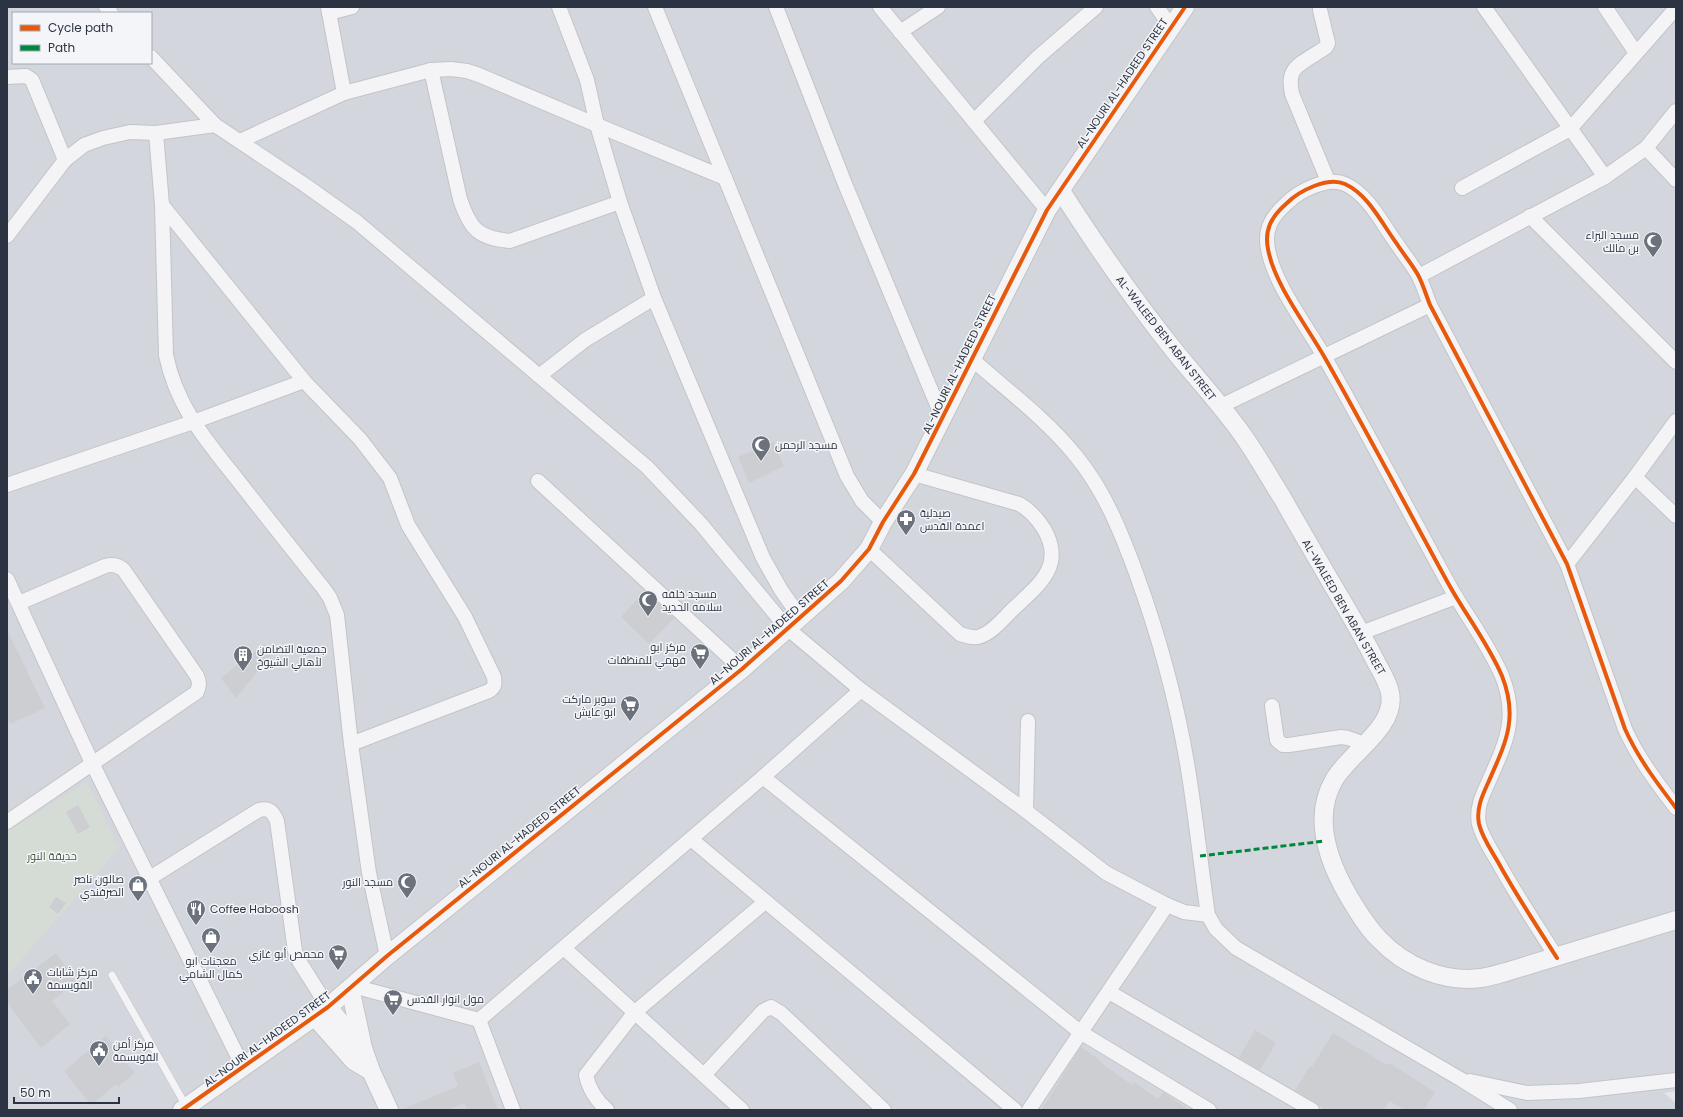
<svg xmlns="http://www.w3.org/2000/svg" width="1683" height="1117" font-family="Poppins,Cairo,sans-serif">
	<rect width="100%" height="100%" fill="#e4e6e9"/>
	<path fill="#d3d6dc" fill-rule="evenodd" d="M 7,7 L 1676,7 L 1676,1091 L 1664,1093 L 1676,1103 L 1676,1110 L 7,1110 ZM 13,13 L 151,13 L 151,63 L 13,63 Z"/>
	<path fill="#d5dcd5" d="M 87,782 L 119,848 L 7,976 L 7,831 Z"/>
	<g fill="#cdced1">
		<path d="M 773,442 L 784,466 L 749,483 L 738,457 Z"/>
		<path d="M 645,591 L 674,618 L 649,644 L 621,617 Z"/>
		<path d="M 7,630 L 45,708 L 10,724 L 7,717 Z"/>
		<path d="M 264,644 L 272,654 L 236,698 L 221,678 Z"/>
		<path d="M 78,805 L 90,827 L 78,834 L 66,812 Z"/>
		<path d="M 56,897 L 66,903 L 58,914 L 49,907 Z"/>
		<path d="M 56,953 L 77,982 L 52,1001 L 70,1024 L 41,1048 L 7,1002 L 7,990 Z"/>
		<path d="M 1255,1030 L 1276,1043 L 1260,1070 L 1239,1058 Z"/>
		<path d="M 1333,1033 L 1387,1065 L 1389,1063 L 1435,1092 L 1424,1110 L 1405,1110 L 1389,1101 L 1384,1110 L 1325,1110 L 1316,1103 L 1295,1090 L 1310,1066 L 1312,1067 Z"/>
		<path d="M 106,1036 L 116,1048 L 115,1049 L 135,1073 L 118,1087 L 116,1084 L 91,1105 L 64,1071 Z"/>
		<path d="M 1081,1047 L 1101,1061 L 1100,1062 L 1132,1085 L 1134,1082 L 1158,1099 L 1163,1092 L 1189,1110 L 1041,1110 Z"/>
		<path d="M 479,1062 L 498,1110 L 467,1110 L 464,1103 L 448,1110 L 401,1110 L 458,1086 L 453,1073 Z"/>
	</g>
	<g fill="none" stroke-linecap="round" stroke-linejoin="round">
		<g stroke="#c2c4c7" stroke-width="8">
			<path id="service" d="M 112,975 L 186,1106"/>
		</g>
		<g stroke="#c2c4c7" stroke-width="16">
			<g id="minor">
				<path d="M 106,7 L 111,13"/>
				<path d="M 328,7 L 344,93"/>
				<path d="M 559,7 L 587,80 L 597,125 L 620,202 L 654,298 L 763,558 L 781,590 L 800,617"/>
				<path d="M 655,7 L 847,476 L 862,501 L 883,522"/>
				<path d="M 776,7 L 845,184 L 943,419"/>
				<path d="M 880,7 L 1047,210"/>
				<path d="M 1157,7 L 1171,27"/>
				<path d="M 1484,7 L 1605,177"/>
				<path d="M 1605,7 L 1636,53"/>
				<path d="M 1320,10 L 1328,43 L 1326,47 C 1317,54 1297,63 1293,72 C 1289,79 1291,88 1292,94 L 1328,181"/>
				<path d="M 329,13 L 352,7"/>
				<path d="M 900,32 L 938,7"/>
				<path d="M 151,57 L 215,125 L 305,185 L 357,222 L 647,467 L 701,524 L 787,628 L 861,690 L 1026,811 L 1106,873 L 1167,905 L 1184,912 L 1208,915"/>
				<path d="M 431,70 L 460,199 C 470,229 478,238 510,241 L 620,202"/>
				<path d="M 7,77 L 26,76 L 32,80 L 65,160"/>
				<path d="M 974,121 L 1038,57 L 1096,7"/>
				<path d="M 156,133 L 162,205 L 166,355 C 177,409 208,442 240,483 C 268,519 296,554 324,589 L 330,598 L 337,615 L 351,744 L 369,873 L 387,956"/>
				<path d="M 240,141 L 344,93 L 431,70 L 451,69 L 467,71 L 479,75 L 597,125 L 725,178"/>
				<path d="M 1646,148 L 1676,180"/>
				<path d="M 1462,188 L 1570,129 L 1676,8"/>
				<path d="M 162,205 L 304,381 L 360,439 L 390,478 L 408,525 L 465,617 L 494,677 C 495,684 495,687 489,691 L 351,744"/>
				<path d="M 1530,216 L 1676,362"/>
				<path d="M 7,236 L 65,160 L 84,145 L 103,138 L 130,132 L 156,133 L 215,125"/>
				<path d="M 1419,276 L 1605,177 L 1646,148 L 1676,111"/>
				<path d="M 973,360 C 1008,391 1047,420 1076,456 C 1104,490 1121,532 1136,573 C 1159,636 1177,702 1188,769 C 1196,818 1201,867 1208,915 L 1216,929 L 1236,948 L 1462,1080 L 1510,1110"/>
				<path d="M 539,376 L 585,340 L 654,298"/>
				<path d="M 1221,406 L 1430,305"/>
				<path d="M 1635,477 L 1676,516"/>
				<path d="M 538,481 L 742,669"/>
				<path d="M 7,485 L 193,422 L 304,381"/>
				<path d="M 869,549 L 960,634 C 966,636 973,638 978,637 C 991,634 1003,619 1012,610 C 1037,586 1066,567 1044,529 C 1037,518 1030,510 1019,504 L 914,474"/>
				<path d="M 1567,564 L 1635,477 L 1676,421"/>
				<path d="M 7,579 L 92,763 L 243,1067"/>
				<path d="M 1361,633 L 1456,597"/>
				<path d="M 1272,706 L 1277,740 L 1283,745 L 1289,745 L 1341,737 L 1348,738 L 1365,744"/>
				<path d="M 763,777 L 1080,1032 L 1209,1110"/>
				<path d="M 1026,811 L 1028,721"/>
				<path d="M 7,822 L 197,692 C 199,686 200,683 197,676 L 123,569 C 116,565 113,564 105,566 L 19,603"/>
				<path d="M 691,839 L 1015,1110"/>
				<path d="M 150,878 L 259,810 C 269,807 273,812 277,821 L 295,951 L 299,961 L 328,1007"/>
				<path d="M 565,949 L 742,1110"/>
				<path d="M 1557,958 C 1537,926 1516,895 1498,862 C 1491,850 1482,837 1479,824 C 1476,809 1482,796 1488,783 C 1505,744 1519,719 1502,676 C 1488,643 1465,614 1448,583 C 1407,508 1367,432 1325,358 C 1307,326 1274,284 1268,249 C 1264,229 1272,216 1287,203 C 1299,191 1328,176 1345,184 C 1369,195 1382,224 1397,244 C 1404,255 1412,264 1418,275 C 1423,284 1426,295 1430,305 L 1567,564 L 1625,729 C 1638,758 1657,783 1676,808"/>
				<path d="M 353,986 L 479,1020 L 763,777 L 861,690"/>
				<path d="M 1109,992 L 1312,1110"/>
				<path d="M 479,1020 L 513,1110"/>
				<path d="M 704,1075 L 763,1011 L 771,1007 L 781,1013 L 884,1110"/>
				<path d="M 1470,1081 L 1527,1093 L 1579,1091 L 1676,1080"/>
				<path d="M 607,1110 C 596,1100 589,1090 586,1075 L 635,1012 L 765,902"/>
				<path d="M 1029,1110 C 1074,1041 1121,974 1167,905"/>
			</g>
		</g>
		<g stroke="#c2c4c7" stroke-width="20">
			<g id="tertiary">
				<path d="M 1061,191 C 1097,247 1135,302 1177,354 C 1199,381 1222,406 1242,434 C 1257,455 1269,477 1283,499 C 1299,528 1316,556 1332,584 C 1347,609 1362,634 1375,660 C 1380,670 1388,681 1390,693 C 1397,727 1349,753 1334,780 C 1312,818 1329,863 1349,897 C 1358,912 1367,927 1379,939 C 1404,966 1444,983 1481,978 C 1489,977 1498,974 1506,972 L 1676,920"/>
				<path d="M 350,988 L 363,1048"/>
				<path d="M 328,1007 L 364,1051 L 371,1071 L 389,1110"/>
				<path d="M 315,1017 L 354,1061 L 371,1071"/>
				<path d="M 182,1110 L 328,1007 L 387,956 L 742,669 L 841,581 L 869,549 L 883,522 L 914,474 L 1047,210 L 1185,7"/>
			</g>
		</g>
		<use href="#service" stroke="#f4f4f6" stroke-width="7"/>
		<use href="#minor" stroke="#f4f4f6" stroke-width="14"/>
		<use href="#tertiary" stroke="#f4f4f6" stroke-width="18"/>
		<path stroke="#00873e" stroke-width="3" stroke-dasharray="6 3" stroke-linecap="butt" d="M 1200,856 L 1325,841"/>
		<g stroke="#f3f5f8" stroke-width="6">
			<g id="cycleway">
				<path d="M 1557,958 C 1537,926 1516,895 1498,862 C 1491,850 1482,837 1479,824 C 1476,809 1482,796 1488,783 C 1505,744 1519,719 1502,676 C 1488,643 1465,614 1448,583 C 1407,508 1367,432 1325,358 C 1307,326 1274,284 1268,249 C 1264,229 1272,216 1287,203 C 1299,191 1328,176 1345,184 C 1369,195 1382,224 1397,244 C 1404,255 1412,264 1418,275 C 1423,284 1426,295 1430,305 L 1567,564 L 1625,729 C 1638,758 1657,783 1676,808"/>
				<path d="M 182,1110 L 328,1007 L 387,956 L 742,669 L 841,581 L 869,549 L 883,522 L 914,474 L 1047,210 L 1185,7"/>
			</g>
		</g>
		<use href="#cycleway" stroke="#e8590c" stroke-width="4"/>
	</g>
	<defs>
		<g id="mosque-pin" transform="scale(1)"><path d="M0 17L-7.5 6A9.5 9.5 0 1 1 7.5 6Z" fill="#6c727c" stroke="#f3f5f8"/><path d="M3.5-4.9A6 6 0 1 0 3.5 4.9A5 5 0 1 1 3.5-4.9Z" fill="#fff"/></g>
		<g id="pharmacy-pin" transform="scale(1)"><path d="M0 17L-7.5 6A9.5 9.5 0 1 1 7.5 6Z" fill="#6c727c" stroke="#f3f5f8"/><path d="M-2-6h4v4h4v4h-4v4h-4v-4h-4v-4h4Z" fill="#fff"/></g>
		<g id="supermarket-pin" transform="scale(1)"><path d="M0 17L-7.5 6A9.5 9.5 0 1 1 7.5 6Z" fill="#6c727c" stroke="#f3f5f8"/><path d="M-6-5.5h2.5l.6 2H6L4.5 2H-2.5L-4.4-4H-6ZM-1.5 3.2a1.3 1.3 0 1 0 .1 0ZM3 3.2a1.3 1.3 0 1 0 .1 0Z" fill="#fff"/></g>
		<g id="building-pin" transform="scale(1)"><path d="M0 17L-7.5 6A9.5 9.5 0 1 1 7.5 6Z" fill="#6c727c" stroke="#f3f5f8"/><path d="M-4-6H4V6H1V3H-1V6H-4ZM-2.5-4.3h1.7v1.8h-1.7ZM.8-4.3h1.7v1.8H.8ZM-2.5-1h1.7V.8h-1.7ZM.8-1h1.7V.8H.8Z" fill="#fff"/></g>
		<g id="shop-pin" transform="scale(1)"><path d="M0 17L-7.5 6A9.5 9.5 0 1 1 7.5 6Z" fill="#6c727c" stroke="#f3f5f8"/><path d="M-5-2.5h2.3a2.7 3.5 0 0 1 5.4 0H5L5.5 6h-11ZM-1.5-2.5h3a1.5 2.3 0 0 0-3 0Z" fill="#fff"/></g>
		<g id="restaurant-pin" transform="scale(1)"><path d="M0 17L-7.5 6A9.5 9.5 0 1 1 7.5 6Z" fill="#6c727c" stroke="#f3f5f8"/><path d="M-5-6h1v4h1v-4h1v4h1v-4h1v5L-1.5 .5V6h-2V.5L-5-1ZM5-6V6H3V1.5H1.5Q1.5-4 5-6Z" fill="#fff"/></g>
		<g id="civic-pin" transform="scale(1)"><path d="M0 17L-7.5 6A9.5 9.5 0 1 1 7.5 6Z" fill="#6c727c" stroke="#f3f5f8"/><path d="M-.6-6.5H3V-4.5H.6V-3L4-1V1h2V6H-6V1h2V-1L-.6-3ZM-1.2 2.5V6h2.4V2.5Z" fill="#fff"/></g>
	</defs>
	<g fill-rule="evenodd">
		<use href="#mosque-pin" x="1653" y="241"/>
		<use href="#mosque-pin" x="761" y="445"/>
		<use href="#pharmacy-pin" x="906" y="519"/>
		<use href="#mosque-pin" x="648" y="600"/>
		<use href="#supermarket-pin" x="700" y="653"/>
		<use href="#building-pin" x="243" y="655"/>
		<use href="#supermarket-pin" x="630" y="705"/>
		<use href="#mosque-pin" x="407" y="882"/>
		<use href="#shop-pin" x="138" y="885"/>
		<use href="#restaurant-pin" x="196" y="909"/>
		<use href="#shop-pin" x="211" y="937"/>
		<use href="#supermarket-pin" x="338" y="954"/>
		<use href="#civic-pin" x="33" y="978"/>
		<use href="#supermarket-pin" x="393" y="999"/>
		<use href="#civic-pin" x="99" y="1050"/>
	</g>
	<g text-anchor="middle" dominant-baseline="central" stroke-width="3" stroke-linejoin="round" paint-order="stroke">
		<g font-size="11" fill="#2c3342" stroke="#f3f5f8">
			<text transform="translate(1122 83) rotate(-56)">AL-NOURI AL-HADEED STREET</text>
			<text transform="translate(1166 338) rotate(52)">AL-WALEED BEN ABAN STREET</text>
			<text transform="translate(959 364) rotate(-64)">AL-NOURI AL-HADEED STREET</text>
			<text transform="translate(1344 607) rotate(60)">AL-WALEED BEN ABAN STREET</text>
			<text transform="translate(769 632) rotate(-41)">AL-NOURI AL-HADEED STREET</text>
			<text transform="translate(519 837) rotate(-39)">AL-NOURI AL-HADEED STREET</text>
			<text transform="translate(267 1039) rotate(-36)">AL-NOURI AL-HADEED STREET</text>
		</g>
		<g font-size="11" fill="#2c3342" stroke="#f3f5f8" text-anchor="start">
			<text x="1639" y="235" text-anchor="end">مسجد البراء<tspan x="1639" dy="13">بن مالك</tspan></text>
			<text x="775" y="445">مسجد الرحمن</text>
			<text x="920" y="513">صيدلية<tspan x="920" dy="13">اعمدة القدس</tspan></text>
			<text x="662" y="594">مسجد خلفه<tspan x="662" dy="13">سلامه الحديد</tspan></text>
			<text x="686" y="647" text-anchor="end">مركز ابو<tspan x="686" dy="13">فهمي للمنظفات</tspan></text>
			<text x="257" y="649">جمعية التضامن<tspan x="257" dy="13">لأهالي الشيوخ</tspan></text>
			<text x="616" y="699" text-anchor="end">سوبر ماركت<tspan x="616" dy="13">ابو عايش</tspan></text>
			<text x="124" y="879" text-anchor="end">صالون ناصر<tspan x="124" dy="13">الصرفندي</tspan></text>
			<text x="393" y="882" text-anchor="end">مسجد النور</text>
			<text x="210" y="909">Coffee Haboosh</text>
			<text x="324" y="954" text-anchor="end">محمص أبو غازي</text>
			<text x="211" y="961" text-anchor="middle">معجنات ابو<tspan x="211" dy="13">كمال الشامي</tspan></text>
			<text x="47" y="972">مركز شابات<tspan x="47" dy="13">القويسمة</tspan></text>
			<text x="407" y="999">مول انوار القدس</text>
			<text x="113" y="1044">مركز أمن<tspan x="113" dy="13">القويسمة</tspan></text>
		</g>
		<g font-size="11" fill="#405d3a" stroke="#f3f5f8">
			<text x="52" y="856">حديقة النور</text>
		</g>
	</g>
	<rect width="1683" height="1117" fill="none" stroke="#2c3342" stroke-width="16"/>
	<rect x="12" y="12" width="140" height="52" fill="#f3f5f8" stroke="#a3a7af"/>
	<rect x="20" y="25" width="20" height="6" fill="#e8590c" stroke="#a3a7af"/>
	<text x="48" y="32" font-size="12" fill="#2c3342">Cycle path</text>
	<rect x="20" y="45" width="20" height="6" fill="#00873e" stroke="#a3a7af"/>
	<text x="48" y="52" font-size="12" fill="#2c3342">Path</text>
	<path d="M14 1097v6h105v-6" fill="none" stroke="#2c3342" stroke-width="2"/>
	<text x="20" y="1097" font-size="12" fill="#2c3342" stroke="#f3f5f8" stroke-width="3" paint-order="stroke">50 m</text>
</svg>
